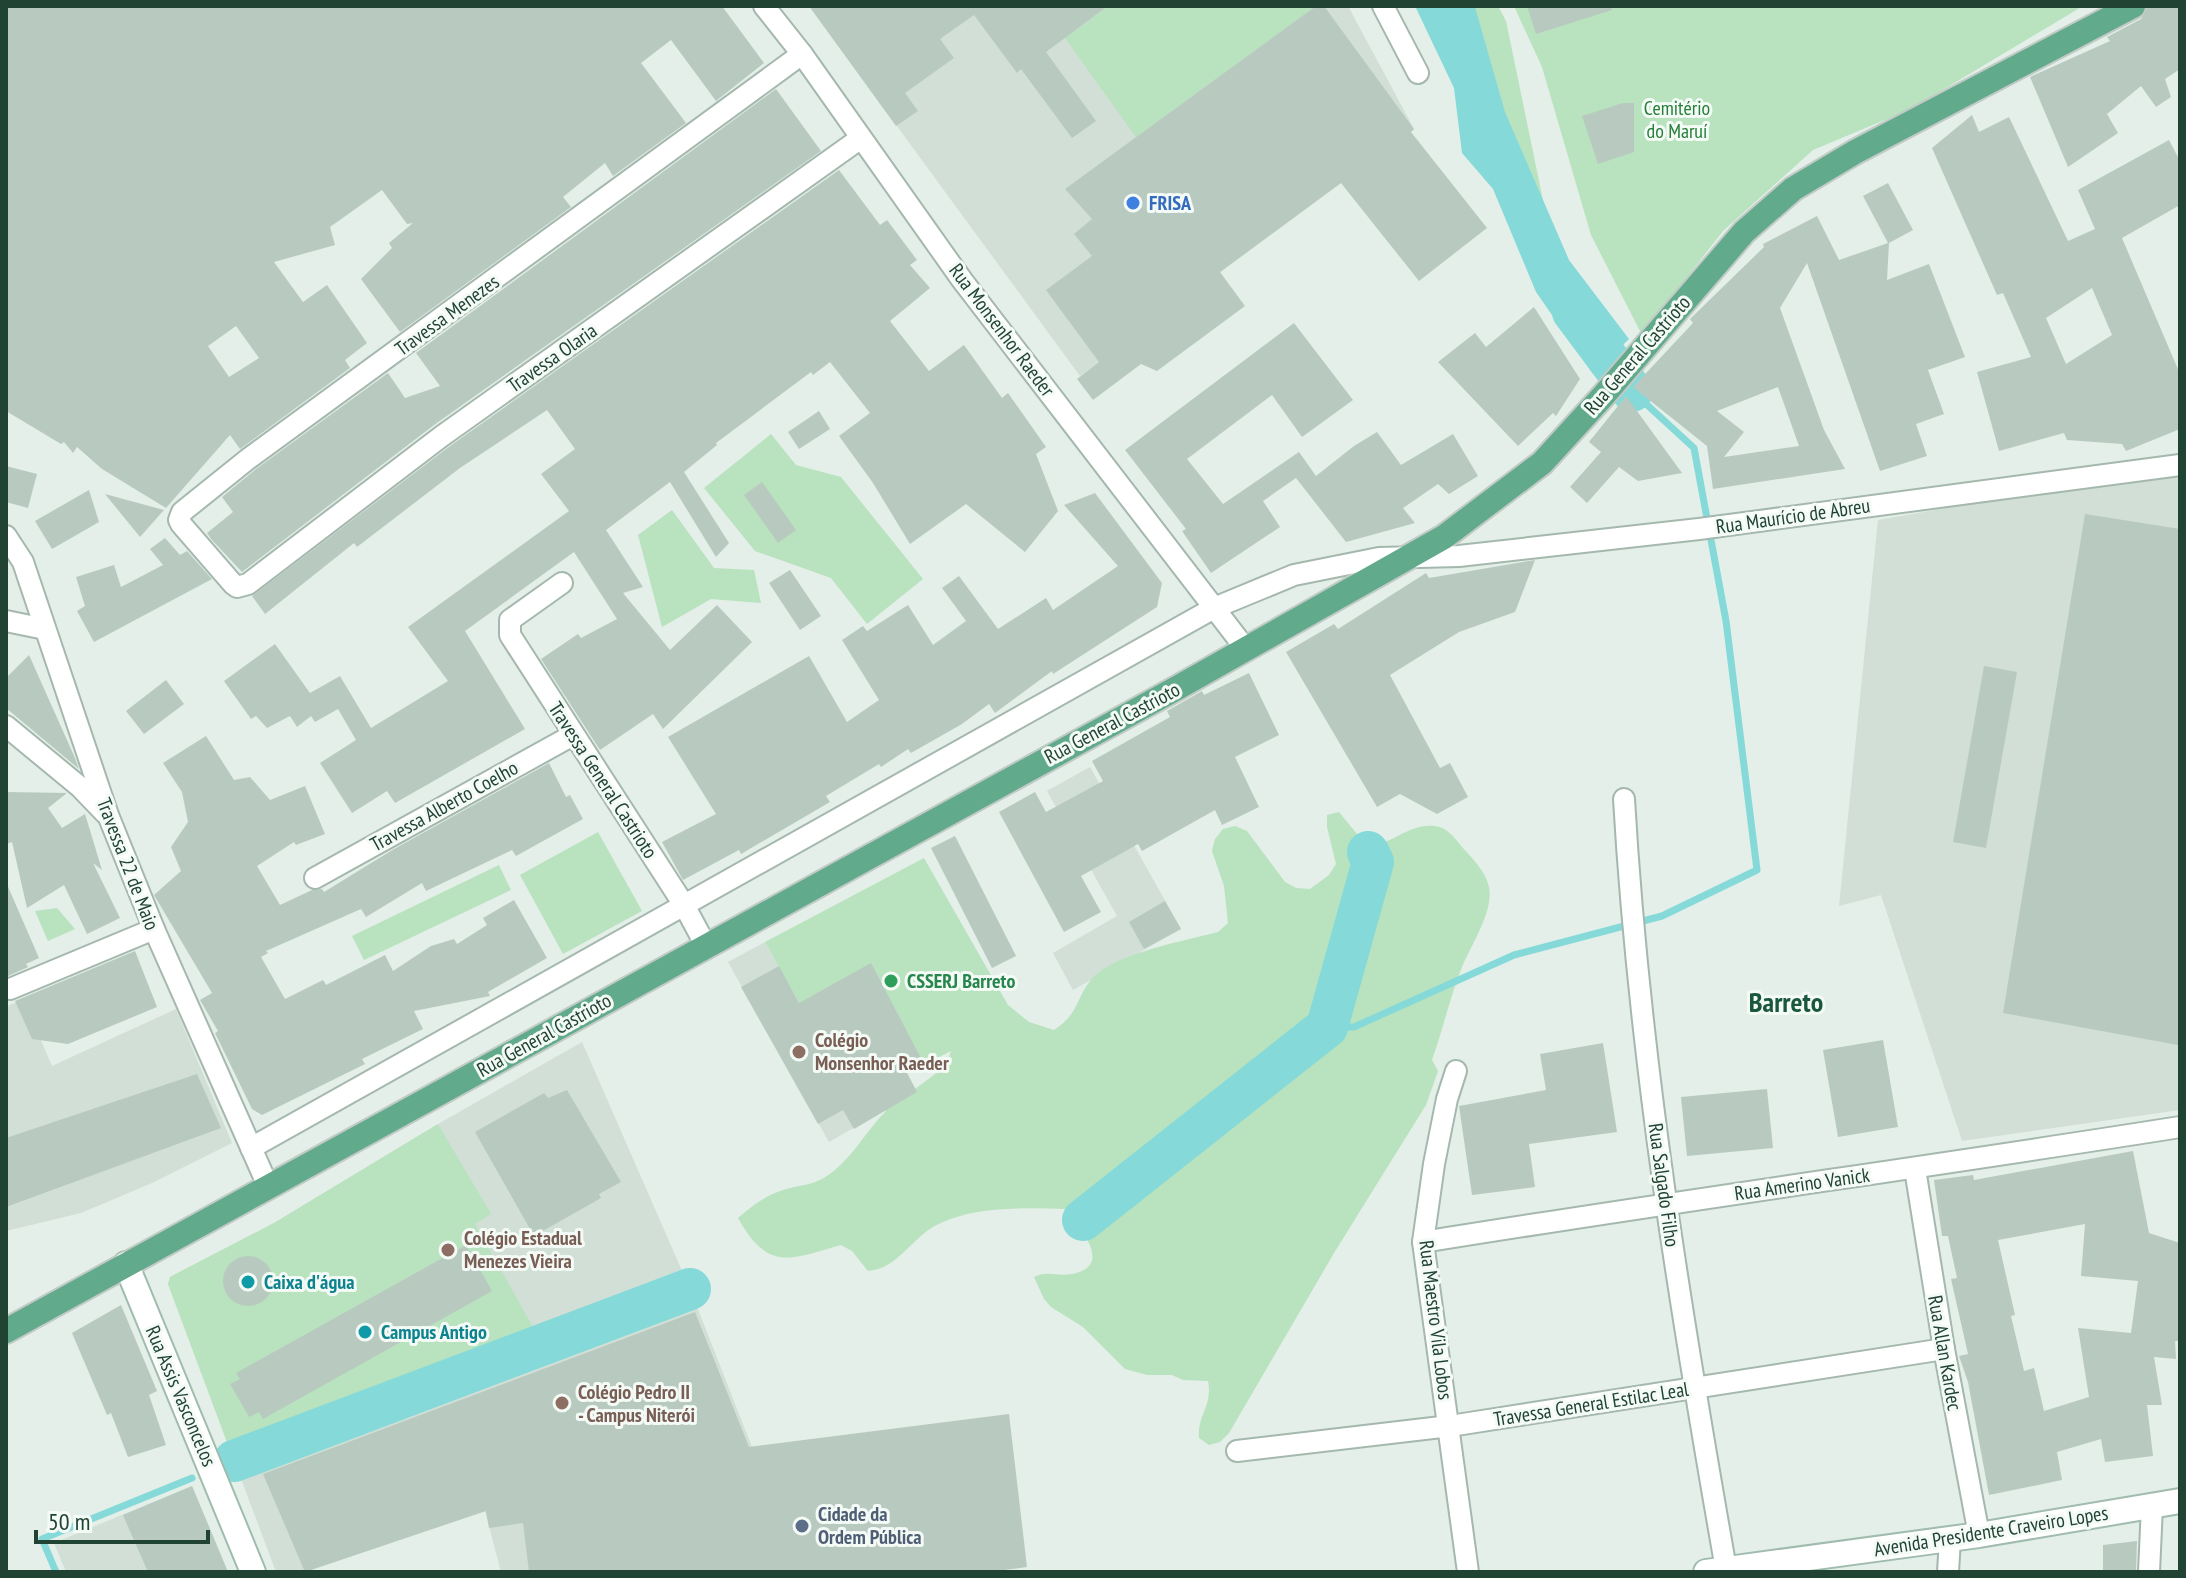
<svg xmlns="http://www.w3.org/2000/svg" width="2186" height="1578" font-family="'PT Sans Narrow',sans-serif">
	<rect width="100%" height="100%" fill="#e3efe8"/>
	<g fill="#d1dfd6">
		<path d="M 809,6 L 1348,6 L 1414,129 L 1080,376 Z"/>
		<path d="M 2180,467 L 2180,1110 L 1962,1141 L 1881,895 L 1839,906 L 1878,520 Z"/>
		<path d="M 1090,767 L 1181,929 L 1073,990 L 1053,953 L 1117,916 L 1047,791 Z"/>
		<path d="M 765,942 L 799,1003 L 873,1117 L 829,1142 L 728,962 Z"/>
		<path d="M 23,999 L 52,1066 L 176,1009 L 232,1143 L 152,1183 L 81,1213 L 6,1231 L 6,1007 Z"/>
		<path d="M 582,1042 L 690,1289 L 752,1447 L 576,1572 L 501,1572 L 485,1511 L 305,1572 L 276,1572 L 168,1284 L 170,1277 L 274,1223 L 438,1124 Z"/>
		<path d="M 192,1486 L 228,1572 L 66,1572 L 54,1543 Z"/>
	</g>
	<g fill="#b9e2be" fill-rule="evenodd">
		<path d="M 1109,6 L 1316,6 L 1136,137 L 1065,38 Z"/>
		<path d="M 1444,6 L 1498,6 L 1506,21 L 1551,239 Z"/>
		<path d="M 1514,6 L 2083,6 L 1911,109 L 1813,150 L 1723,231 L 1642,335 L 1591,235 L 1542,67 Z"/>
		<path d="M 771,434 L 796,465 L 841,477 L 923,579 L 867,624 L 831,578 L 755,551 L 704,488 Z"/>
		<path d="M 672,510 L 714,568 L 754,570 L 761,603 L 711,599 L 662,627 L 638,535 Z"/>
		<path d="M 1339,812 L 1361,839 L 1371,846 C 1393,843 1411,823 1434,826 C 1447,827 1454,837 1462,847 C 1472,858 1486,872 1489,887 C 1494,911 1471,945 1462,967 C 1450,997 1443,1029 1432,1060 L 1438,1071 L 1426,1105 L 1334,1253 L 1229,1433 L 1220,1442 L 1209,1445 L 1199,1438 C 1197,1414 1213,1407 1208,1381 L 1183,1380 L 1172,1375 L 1147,1375 L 1125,1369 L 1083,1327 L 1051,1307 L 1044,1299 L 1034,1277 C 1048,1270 1058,1277 1072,1274 C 1115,1266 1079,1227 1066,1209 C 1024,1208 971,1205 933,1227 C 910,1241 896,1269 868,1271 L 852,1251 L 841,1245 C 790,1259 769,1273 738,1218 C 753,1205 766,1195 786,1189 C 797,1186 811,1185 822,1179 C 849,1164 865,1132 886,1111 L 799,1003 L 765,942 L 924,858 L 1008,1005 L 1029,1022 L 1054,1030 C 1078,1015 1076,999 1090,981 C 1111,954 1184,941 1218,932 L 1228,923 L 1224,886 L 1212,851 L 1215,839 L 1223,829 L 1235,826 L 1247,831 L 1285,882 L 1296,888 L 1310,889 L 1329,875 L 1336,864 L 1327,827 L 1327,815 ZM 951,1051 L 946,1066 L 915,1089 L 907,1073 Z"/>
		<path d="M 598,832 L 642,911 L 563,954 L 520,875 Z"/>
		<path d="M 499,865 L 511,890 L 364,960 L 352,936 Z"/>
		<path d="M 57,908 L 75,929 L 48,941 L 35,911 Z"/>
		<path d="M 438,1124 L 491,1214 L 475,1224 L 543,1345 L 234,1461 L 168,1284 L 170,1277 L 274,1223 Z"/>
	</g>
	<path fill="#85dad9" d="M 1415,6 L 1475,7 L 1505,112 L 1569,260 L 1629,339 L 1593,374 L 1536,292 L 1493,189 L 1462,153 L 1454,88 Z"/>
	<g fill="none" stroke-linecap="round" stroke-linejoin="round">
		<g stroke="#85dad9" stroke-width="7">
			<path d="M 1327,1027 L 1354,1027 L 1514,955 L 1662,916 L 1757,870 L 1726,621 L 1694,448 L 1632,391"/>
			<path d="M 56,1572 L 42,1539 L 192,1478"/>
		</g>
		<g stroke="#85dad9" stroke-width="42">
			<path d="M 1573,312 L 1632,391"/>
			<path d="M 1083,1220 L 1327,1027 L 1373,862 L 1368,852"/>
			<path d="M 234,1461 L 690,1289"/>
		</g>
	</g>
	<g fill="#b8cac0" fill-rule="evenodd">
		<path d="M 6,6 L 722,6 L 764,63 L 716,101 L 671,40 L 641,63 L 686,123 L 613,176 L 605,163 L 563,197 L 571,207 L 400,332 L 361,279 L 392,248 L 389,243 L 413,223 L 407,224 L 382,190 L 330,227 L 335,245 L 274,262 L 303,302 L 327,285 L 367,343 L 345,360 L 350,368 L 240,449 L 230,435 L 166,508 L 102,469 L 77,447 L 73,453 L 64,442 L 61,444 L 6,411 ZM 236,326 L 259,358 L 229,377 L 208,346 Z"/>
		<path d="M 809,6 L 1108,6 L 1046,52 L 1096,121 L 1072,138 L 1021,69 L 1017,73 L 974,15 L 940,39 L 954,58 L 905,93 L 918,111 L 896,126 Z"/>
		<path d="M 1316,6 L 1324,6 L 1414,129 L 1411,132 L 1487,228 L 1419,281 L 1341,183 L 1220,272 L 1245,306 L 1157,371 L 1141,364 L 1093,400 L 1077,379 L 1099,362 L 1046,290 L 1092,256 L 1074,234 L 1092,219 L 1065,189 Z"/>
		<path d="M 1527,6 L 1611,6 L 1612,10 L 1536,34 Z"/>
		<path d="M 2148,6 L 2180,6 L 2180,69 L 2165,79 L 2171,97 L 2156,107 L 2141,86 L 2107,114 L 2118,133 L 2068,167 L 2030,77 L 2110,41 L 2107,37 L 2141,19 Z"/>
		<path d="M 776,89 L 821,151 L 434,425 L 242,572 L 211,539 L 207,533 L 233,512 L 222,497 L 256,469 L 388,373 L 405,398 L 440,386 L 416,353 Z"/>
		<path d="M 1623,103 L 1634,103 L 1634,152 L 1598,164 L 1582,116 Z"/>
		<path d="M 1972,115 L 1979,132 L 2009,117 L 2068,241 L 2095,229 L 2078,190 L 2169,140 L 2180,161 L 2180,205 L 2122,238 L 2180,374 L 2180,429 L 2126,451 L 2122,444 L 2067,440 L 2064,433 L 1999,451 L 1977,372 L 2031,357 L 2003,293 L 1997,295 L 1932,148 ZM 2092,288 L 2112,335 L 2066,364 L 2046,318 Z"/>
		<path d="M 839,170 L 880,225 L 887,220 L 917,260 L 910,265 L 930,288 L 890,321 L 929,371 L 964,345 L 1002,398 L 1008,393 L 1046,447 L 1036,454 L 1058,511 L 1025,552 L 966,504 L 910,544 L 873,483 L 839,436 L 870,413 L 830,362 L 813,375 L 811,372 L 716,443 L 717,445 L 684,472 L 729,543 L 716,557 L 670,482 L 606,530 L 643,587 L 623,593 L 670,650 L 717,605 L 752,642 L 663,729 L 653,714 L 600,750 L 541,659 L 578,634 L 581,638 L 617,619 L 574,552 L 465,631 L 525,729 L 395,803 L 387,791 L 352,813 L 320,763 L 356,740 L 338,709 L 315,722 L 311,716 L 297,727 L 290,716 L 267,728 L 256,716 L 251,719 L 224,681 L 275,644 L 310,693 L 340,676 L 371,728 L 448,681 L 408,627 L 569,511 L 541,474 L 575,449 L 547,410 L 460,468 L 357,547 L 354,543 L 265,614 L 252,596 L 450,446 Z"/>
		<path d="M 1888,183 L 1913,230 L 1889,243 L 1887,280 L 1929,264 L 1965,357 L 1928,370 L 1944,414 L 1916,424 L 1927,456 L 1880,471 L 1807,263 L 1780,308 L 1824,430 L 1845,469 L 1713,489 L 1707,446 L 1633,387 L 1693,323 L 1690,319 L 1764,247 L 1763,244 L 1817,216 L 1839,260 L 1888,243 L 1863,196 ZM 1778,387 L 1799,446 L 1724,457 L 1744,432 L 1717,411 Z"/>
		<path d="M 1534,307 L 1580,379 L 1556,416 L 1553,413 L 1518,446 L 1438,362 L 1475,333 L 1486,347 Z"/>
		<path d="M 1294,323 L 1353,400 L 1302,437 L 1272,395 L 1187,459 L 1223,504 L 1299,452 L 1316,476 L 1354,446 L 1377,432 L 1401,465 L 1453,434 L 1478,476 L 1449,494 L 1438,484 L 1403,508 L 1415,523 L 1346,542 L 1296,478 L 1263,501 L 1280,527 L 1211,573 L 1182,531 L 1186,529 L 1125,450 Z"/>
		<path d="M 1626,396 L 1682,473 L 1638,481 L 1619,467 L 1587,503 L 1570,487 L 1601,452 L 1589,442 Z"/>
		<path d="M 819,411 L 830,429 L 799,449 L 788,432 Z"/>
		<path d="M 6,466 L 37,474 L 28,508 L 6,502 Z"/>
		<path d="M 762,482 L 796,530 L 778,543 L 744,495 Z"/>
		<path d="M 89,490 L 99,522 L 52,549 L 35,521 Z"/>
		<path d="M 1095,493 L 1162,583 L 1157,607 L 1053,674 L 1052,671 L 995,713 L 989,704 L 962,724 L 911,753 L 908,749 L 881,767 L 879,764 L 826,796 L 830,802 L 741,854 L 739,850 L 683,880 L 662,842 L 716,814 L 668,737 L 809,656 L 847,722 L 879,700 L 842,640 L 863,626 L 867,631 L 908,605 L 933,645 L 966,621 L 942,588 L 959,576 L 998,629 L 1046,598 L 1053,610 L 1118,566 L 1064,505 Z"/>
		<path d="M 105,494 L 164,510 L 140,537 Z"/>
		<path d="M 2085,514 L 2180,529 L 2180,1030 L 2178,1045 L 2003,1013 Z"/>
		<path d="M 165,538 L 180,555 L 187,551 L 212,579 L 94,642 L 77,611 L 85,606 L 76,577 L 114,565 L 121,587 L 163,565 L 150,549 Z"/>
		<path d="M 1535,560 L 1515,612 L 1459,632 L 1390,675 L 1440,768 L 1450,763 L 1468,797 L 1437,814 L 1400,794 L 1377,807 L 1286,652 L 1334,624 L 1338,629 L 1426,573 L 1429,578 Z"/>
		<path d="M 790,570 L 821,616 L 800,630 L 769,583 Z"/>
		<path d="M 29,655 L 75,758 L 79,769 L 6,708 L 6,678 Z"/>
		<path d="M 1984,666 L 2017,672 L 1986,848 L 1953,842 Z"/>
		<path d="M 1249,673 L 1279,735 L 1235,757 L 1259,807 L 1222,825 L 1215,810 L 1142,851 L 1138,844 L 1081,876 L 1101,912 L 1064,932 L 999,812 L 1035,792 L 1046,812 L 1103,781 L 1092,761 L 1170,717 L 1167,711 L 1202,691 L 1204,695 Z"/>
		<path d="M 166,680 L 184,704 L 144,734 L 126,711 Z"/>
		<path d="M 206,736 L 234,780 L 250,777 L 270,800 L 305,786 L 325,834 L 296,845 L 294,842 L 257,866 L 280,905 L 312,890 L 322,889 L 324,892 L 394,849 L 549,763 L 566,797 L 570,795 L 583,819 L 516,856 L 512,850 L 426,891 L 422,883 L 366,917 L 361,909 L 266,951 L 268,953 L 261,957 L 285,999 L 323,980 L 326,985 L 385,955 L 393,971 L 431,946 L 454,939 L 457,944 L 487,925 L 483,918 L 514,900 L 547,958 L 488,992 L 490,996 L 414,1011 L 423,1029 L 362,1059 L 365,1064 L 262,1115 L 252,1109 L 215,1033 L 218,1031 L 200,1000 L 212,993 L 154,895 L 181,871 L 171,847 L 188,822 L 182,792 L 163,763 Z"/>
		<path d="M 6,792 L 67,793 L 48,808 L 62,828 L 85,814 L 102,870 L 93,863 L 120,918 L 87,934 L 64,885 L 27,908 L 12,842 L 6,844 Z"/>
		<path d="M 955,836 L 1016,956 L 992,968 L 931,848 Z"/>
		<path d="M 6,882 L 39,958 L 26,964 L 28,967 L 6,977 Z"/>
		<path d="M 1165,901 L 1181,929 L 1144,949 L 1129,922 Z"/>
		<path d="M 135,951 L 157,1007 L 68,1044 L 32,1039 L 15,1001 Z"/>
		<path d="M 871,963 L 924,1064 L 907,1073 L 917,1092 L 854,1129 L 843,1110 L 818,1124 L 741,987 L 779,966 L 799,1003 Z"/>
		<path d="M 1883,1040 L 1898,1127 L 1838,1137 L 1823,1050 Z"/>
		<path d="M 1603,1043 L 1617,1132 L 1529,1144 L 1535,1187 L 1472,1195 L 1459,1106 L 1546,1090 L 1540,1054 Z"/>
		<path d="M 197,1074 L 221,1128 L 6,1207 L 6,1138 Z"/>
		<path d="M 1767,1089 L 1773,1148 L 1687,1156 L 1681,1097 Z"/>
		<path d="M 567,1090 L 621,1182 L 599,1194 L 601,1198 L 534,1236 L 475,1132 L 544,1093 L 548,1098 Z"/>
		<path d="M 2133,1151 L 2149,1233 L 2180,1243 L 2180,1341 L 2175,1341 L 2176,1359 L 2154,1357 L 2162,1405 L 2147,1405 L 2153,1456 L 2105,1462 L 2101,1439 L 2057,1452 L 2062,1480 L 1989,1495 L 1968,1382 L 1959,1356 L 1968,1354 L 1951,1279 L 1957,1278 L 1948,1236 L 1942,1236 L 1934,1180 L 1973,1175 L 1974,1180 ZM 2085,1224 L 2081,1276 L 2138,1281 L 2131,1333 L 2078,1328 L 2089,1397 L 2044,1411 L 2034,1368 L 2024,1371 L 2011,1316 L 2015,1315 L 1998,1240 Z"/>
		<path d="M 466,1245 L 492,1291 L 263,1419 L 259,1412 L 249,1417 L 230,1384 L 240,1379 L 236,1373 Z"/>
		<circle cx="248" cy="1281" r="25"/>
		<path d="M 121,1305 L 157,1391 L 149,1395 L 166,1445 L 128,1457 L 111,1413 L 107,1415 L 72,1333 Z"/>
		<path d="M 695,1312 L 749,1447 L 1009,1414 L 1027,1567 L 989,1572 L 529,1572 L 523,1523 L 489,1528 L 486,1511 L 305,1572 L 263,1474 Z"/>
		<path d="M 192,1486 L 228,1572 L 148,1572 L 123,1515 Z"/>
		<path d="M 2137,1541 L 2136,1572 L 2103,1572 L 2103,1545 Z"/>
	</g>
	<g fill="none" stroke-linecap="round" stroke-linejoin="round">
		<g stroke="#a5b8ae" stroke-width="24">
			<g id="street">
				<path d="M 764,6 L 802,54 L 962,280 L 1245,648"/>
				<path d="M 1383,6 L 1418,73"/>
				<path d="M 802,54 L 248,459 L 182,512 L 179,520 L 181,524 L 233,584 L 237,587 L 248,584 L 442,436 L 861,138"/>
				<path d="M 6,536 L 23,562 L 108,815 L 154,929 L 268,1186"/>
				<path d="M 562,583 L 510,620 L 510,635 L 684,905 L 706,946"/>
				<path d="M 6,621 L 45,629"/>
				<path d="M 6,726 L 80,787 L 105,813"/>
				<path d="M 1624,799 C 1639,1058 1681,1314 1726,1569"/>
				<path d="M 315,878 L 573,735"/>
				<path d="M 10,989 L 154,929"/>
				<path d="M 1456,1071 L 1447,1099 L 1434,1164 L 1423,1242 L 1468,1572"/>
				<path d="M 251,1148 L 1214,608 L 1294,575 L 1379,558 L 1459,556 L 1699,529 L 2180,465"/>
				<path d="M 1915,1169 L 1944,1349 L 1979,1535"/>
				<path d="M 1423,1242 C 1675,1201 1928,1167 2180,1127"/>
				<path d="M 1237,1451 L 1450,1426 L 1944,1349"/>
				<path d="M 1948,1572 L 1950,1539"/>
				<path d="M 2149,1572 L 2152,1506"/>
			</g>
		</g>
		<g stroke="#a0bcae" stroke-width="28">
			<g id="secondary">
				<path d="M 126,1264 L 253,1572"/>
				<path d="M 1706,1572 L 1979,1535 L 2180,1501"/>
			</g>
		</g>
		<g stroke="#c1cac6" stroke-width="28">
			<path id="primary" d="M 6,1331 L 1177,688 L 1444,537 L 1542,463 L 1604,395 L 1744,232 L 1793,189 L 1855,152 L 2133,6"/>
		</g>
		<use href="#street" stroke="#fff" stroke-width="20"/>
		<use href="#secondary" stroke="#fff" stroke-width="24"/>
		<use href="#primary" stroke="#62aa8c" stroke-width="24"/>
	</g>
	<circle fill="#3f7fe0" stroke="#f4faf6" stroke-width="3" cx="1133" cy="203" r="8"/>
	<circle fill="#2e9e5b" stroke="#f4faf6" stroke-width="3" cx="891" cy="981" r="8"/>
	<g fill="#8d6e63" stroke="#f4faf6" stroke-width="3">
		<circle cx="799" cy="1052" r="8"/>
		<circle cx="448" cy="1250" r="8"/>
		<circle cx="562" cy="1403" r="8"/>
	</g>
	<g fill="#0f9aa8" stroke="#f4faf6" stroke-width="3">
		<circle cx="248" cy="1282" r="8"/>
		<circle cx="365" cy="1332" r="8"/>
	</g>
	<circle fill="#5c6f8a" stroke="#f4faf6" stroke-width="3" cx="802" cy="1526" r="8"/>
	<g text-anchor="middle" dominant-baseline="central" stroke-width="6" stroke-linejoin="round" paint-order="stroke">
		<g font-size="20" fill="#257f39" stroke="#f4faf6">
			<text x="1677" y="108">Cemitério<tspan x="1677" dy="23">do Maruí</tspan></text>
		</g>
		<g font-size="20" font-weight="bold" fill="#366cbe" stroke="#f4faf6" text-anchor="start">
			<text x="1149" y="203">FRISA</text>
		</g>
		<g font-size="20" fill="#204334" stroke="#f4faf6">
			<text transform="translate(447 315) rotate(-36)">Travessa Menezes</text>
			<text transform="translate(1002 330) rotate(53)">Rua Monsenhor Raeder</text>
			<text transform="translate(1637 355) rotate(-49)">Rua General Castrioto</text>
			<text transform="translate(552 358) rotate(-35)">Travessa Olaria</text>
			<text transform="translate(1793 516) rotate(-8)">Rua Maurício de Abreu</text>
			<text transform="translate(1112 723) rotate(-28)">Rua General Castrioto</text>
			<text transform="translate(603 780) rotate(57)">Travessa General Castrioto</text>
			<text transform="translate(444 806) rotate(-29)">Travessa Alberto Coelho</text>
			<text transform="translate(128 864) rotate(69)">Travessa 22 de Maio</text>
			<text transform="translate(544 1035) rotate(-29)">Rua General Castrioto</text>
			<text transform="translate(1802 1184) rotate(-8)">Rua Amerino Vanick</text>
			<text transform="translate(1664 1185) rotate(82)">Rua Salgado Filho</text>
			<text transform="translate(1436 1320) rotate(83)">Rua Maestro Vila Lobos</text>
			<text transform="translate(1945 1353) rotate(80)">Rua Allan Kardec</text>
			<text transform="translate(181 1396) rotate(67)">Rua Assis Vasconcelos</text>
			<text transform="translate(1591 1404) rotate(-9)">Travessa General Estilac Leal</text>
			<text transform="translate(1991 1531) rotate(-9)">Avenida Presidente Craveiro Lopes</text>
		</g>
		<g font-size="20" font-weight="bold" fill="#27864d" stroke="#f4faf6" text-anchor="start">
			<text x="907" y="981">CSSERJ Barreto</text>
		</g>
		<g font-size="20" font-weight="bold" fill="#785e54" stroke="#f4faf6" text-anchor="start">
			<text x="815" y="1040">Colégio<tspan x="815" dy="23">Monsenhor Raeder</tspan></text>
			<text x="464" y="1238">Colégio Estadual<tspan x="464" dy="23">Menezes Vieira</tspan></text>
			<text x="578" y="1392">Colégio Pedro II<tspan x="578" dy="23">- Campus Niterói</tspan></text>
		</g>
		<g font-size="20" font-weight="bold" fill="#0d838f" stroke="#f4faf6" text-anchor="start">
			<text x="264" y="1282">Caixa d'água</text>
			<text x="381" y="1332">Campus Antigo</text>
		</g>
		<g font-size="20" font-weight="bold" fill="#4e5e75" stroke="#f4faf6" text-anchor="start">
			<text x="818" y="1514">Cidade da<tspan x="818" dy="23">Ordem Pública</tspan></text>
		</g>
		<g font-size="28" font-weight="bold" fill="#19583e" stroke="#f4faf6">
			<text x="1786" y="1001">Barreto</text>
		</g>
	</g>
	<rect width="2186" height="1578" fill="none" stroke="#204334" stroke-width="16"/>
	<path d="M36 1530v12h172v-12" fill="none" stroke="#204334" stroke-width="4"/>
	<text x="48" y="1530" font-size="24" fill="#204334" stroke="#f4faf6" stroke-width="6" paint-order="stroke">50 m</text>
</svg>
